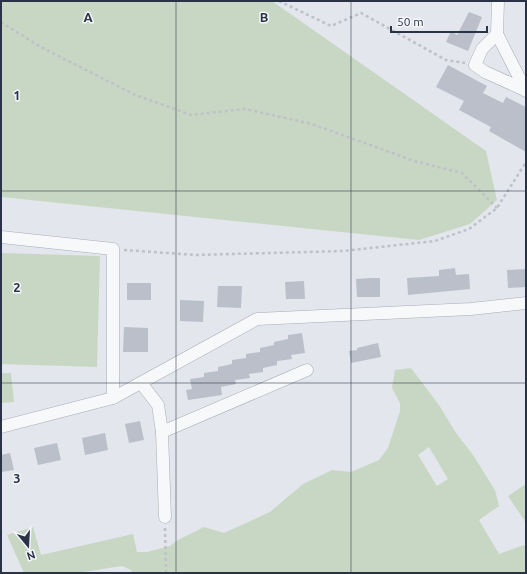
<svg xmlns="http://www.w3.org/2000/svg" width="527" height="574" font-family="Ubuntu,sans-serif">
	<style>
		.green { fill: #c8d7c4; fill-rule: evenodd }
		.building { fill: #babfca }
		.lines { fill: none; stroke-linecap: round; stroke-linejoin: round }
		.minor-casing { stroke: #a8acb7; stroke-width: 13 }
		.path { stroke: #bec1c8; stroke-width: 2.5; stroke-dasharray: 3 3; stroke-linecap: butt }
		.minor { stroke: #f7f8fa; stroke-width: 12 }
		.grid { fill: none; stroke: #2a3246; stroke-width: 1; stroke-opacity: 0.55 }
		.grid-label { font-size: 13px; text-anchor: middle; font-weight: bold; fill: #2a3246; stroke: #f3f5f9; stroke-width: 3; stroke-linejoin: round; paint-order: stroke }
	</style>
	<rect width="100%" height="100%" fill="#e3e6ec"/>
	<!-- green -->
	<g class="green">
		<polygon points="1,1 272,1 486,151 497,200 470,224 419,240 1,197"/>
		<polygon points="1,253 100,256 97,367 1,364"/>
		<path d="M411,368L439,405L456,433L473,455L495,490L499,506L479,520L499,554L524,545L526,547V573H132L131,570L122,566L77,573H24L7,535L33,527L41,555L133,534L137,552H147L170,546L178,540L204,527L224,533L270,512L303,484L332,470L351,472L379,460L388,448L400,411V403L392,388L395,370ZM429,447L448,479L437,486L418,455Z"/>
		<polygon points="1,373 11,373 14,402 1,403"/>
		<polygon points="526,484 526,523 508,496"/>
	</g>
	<!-- building -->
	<g class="building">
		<polygon points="469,12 482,17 468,51 446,42 451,31 457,35"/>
		<polygon points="448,65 487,86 483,93 503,103 506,97 526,107 526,152 489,131 491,127 459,110 464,101 436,87"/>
		<polygon points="455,268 456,275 469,274 470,289 408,295 407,278 439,276 439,270"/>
		<polygon points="526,269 526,287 508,288 507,270"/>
		<polygon points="371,278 380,278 380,297 357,297 356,279"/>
		<polygon points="304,281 305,299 286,299 285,282"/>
		<rect x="127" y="283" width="24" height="17"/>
		<polygon points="218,286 242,286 241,308 217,307"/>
		<polygon points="180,300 204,301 203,322 180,321"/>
		<polygon points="124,327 148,328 148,352 123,352"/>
		<polygon points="302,333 305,353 291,355 292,359 277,361 277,365 263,368 263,372 249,374 250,378 235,380 236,384 221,387 222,395 188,400 186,390 192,389 190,379 204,377 204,373 218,371 218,367 232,364 232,360 246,358 246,354 260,352 260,348 274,345 274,342 288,339 288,335"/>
		<polygon points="378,343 381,357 351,363 349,351 357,350 357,348"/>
		<polygon points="140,421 144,440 129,443 125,424"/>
		<polygon points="105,433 108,450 85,455 82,438"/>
		<polygon points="57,443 61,460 38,465 34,448"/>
		<polygon points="10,453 14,470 1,472 1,455"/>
	</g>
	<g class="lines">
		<!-- minor casing -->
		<g class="minor-casing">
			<g id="minor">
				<polyline points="498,1 497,34 526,91"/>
				<polyline points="497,34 482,49 475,65 485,72 525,90"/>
				<polyline points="1,237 113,249 113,398"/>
				<polyline points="141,383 158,405 162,432 165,517"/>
				<polyline points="1,427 113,398 257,319 471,309 526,303"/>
				<polyline points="162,432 307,370"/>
			</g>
		</g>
		<!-- path -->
		<g class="path">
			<polyline points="279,1 331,26 361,13 446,60 465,63"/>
			<polyline points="1,22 39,46 133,94 191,115 245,109 312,124 414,161 462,173 497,208"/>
			<polyline points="124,250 196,255 343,251 435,241 469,229 497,208 526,162"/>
			<polyline points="165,528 166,573"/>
		</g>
		<!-- minor -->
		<use href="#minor" class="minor"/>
	</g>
	<!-- grid -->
	<path class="grid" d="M176,1V573M351,1V573M1,191H526M1,383H526"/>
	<g class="grid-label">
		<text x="88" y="22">A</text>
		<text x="264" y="22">B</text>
		<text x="17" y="100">1</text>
		<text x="17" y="292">2</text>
		<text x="17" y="483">3</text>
	</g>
	<!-- border -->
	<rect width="527" height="574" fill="none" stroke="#2a3246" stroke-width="4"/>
	<!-- north arrow -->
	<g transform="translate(28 546) rotate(162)" stroke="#f3f5f9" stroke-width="3" paint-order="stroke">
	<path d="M0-3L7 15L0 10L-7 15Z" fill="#2a3246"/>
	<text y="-6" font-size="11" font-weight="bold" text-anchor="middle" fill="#2a3246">N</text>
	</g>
	<!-- scale -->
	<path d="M391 26v6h96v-6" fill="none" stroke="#2a3246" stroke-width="2"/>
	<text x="397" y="26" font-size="12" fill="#2a3246" stroke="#f3f5f9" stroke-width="3" paint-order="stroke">50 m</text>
</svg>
